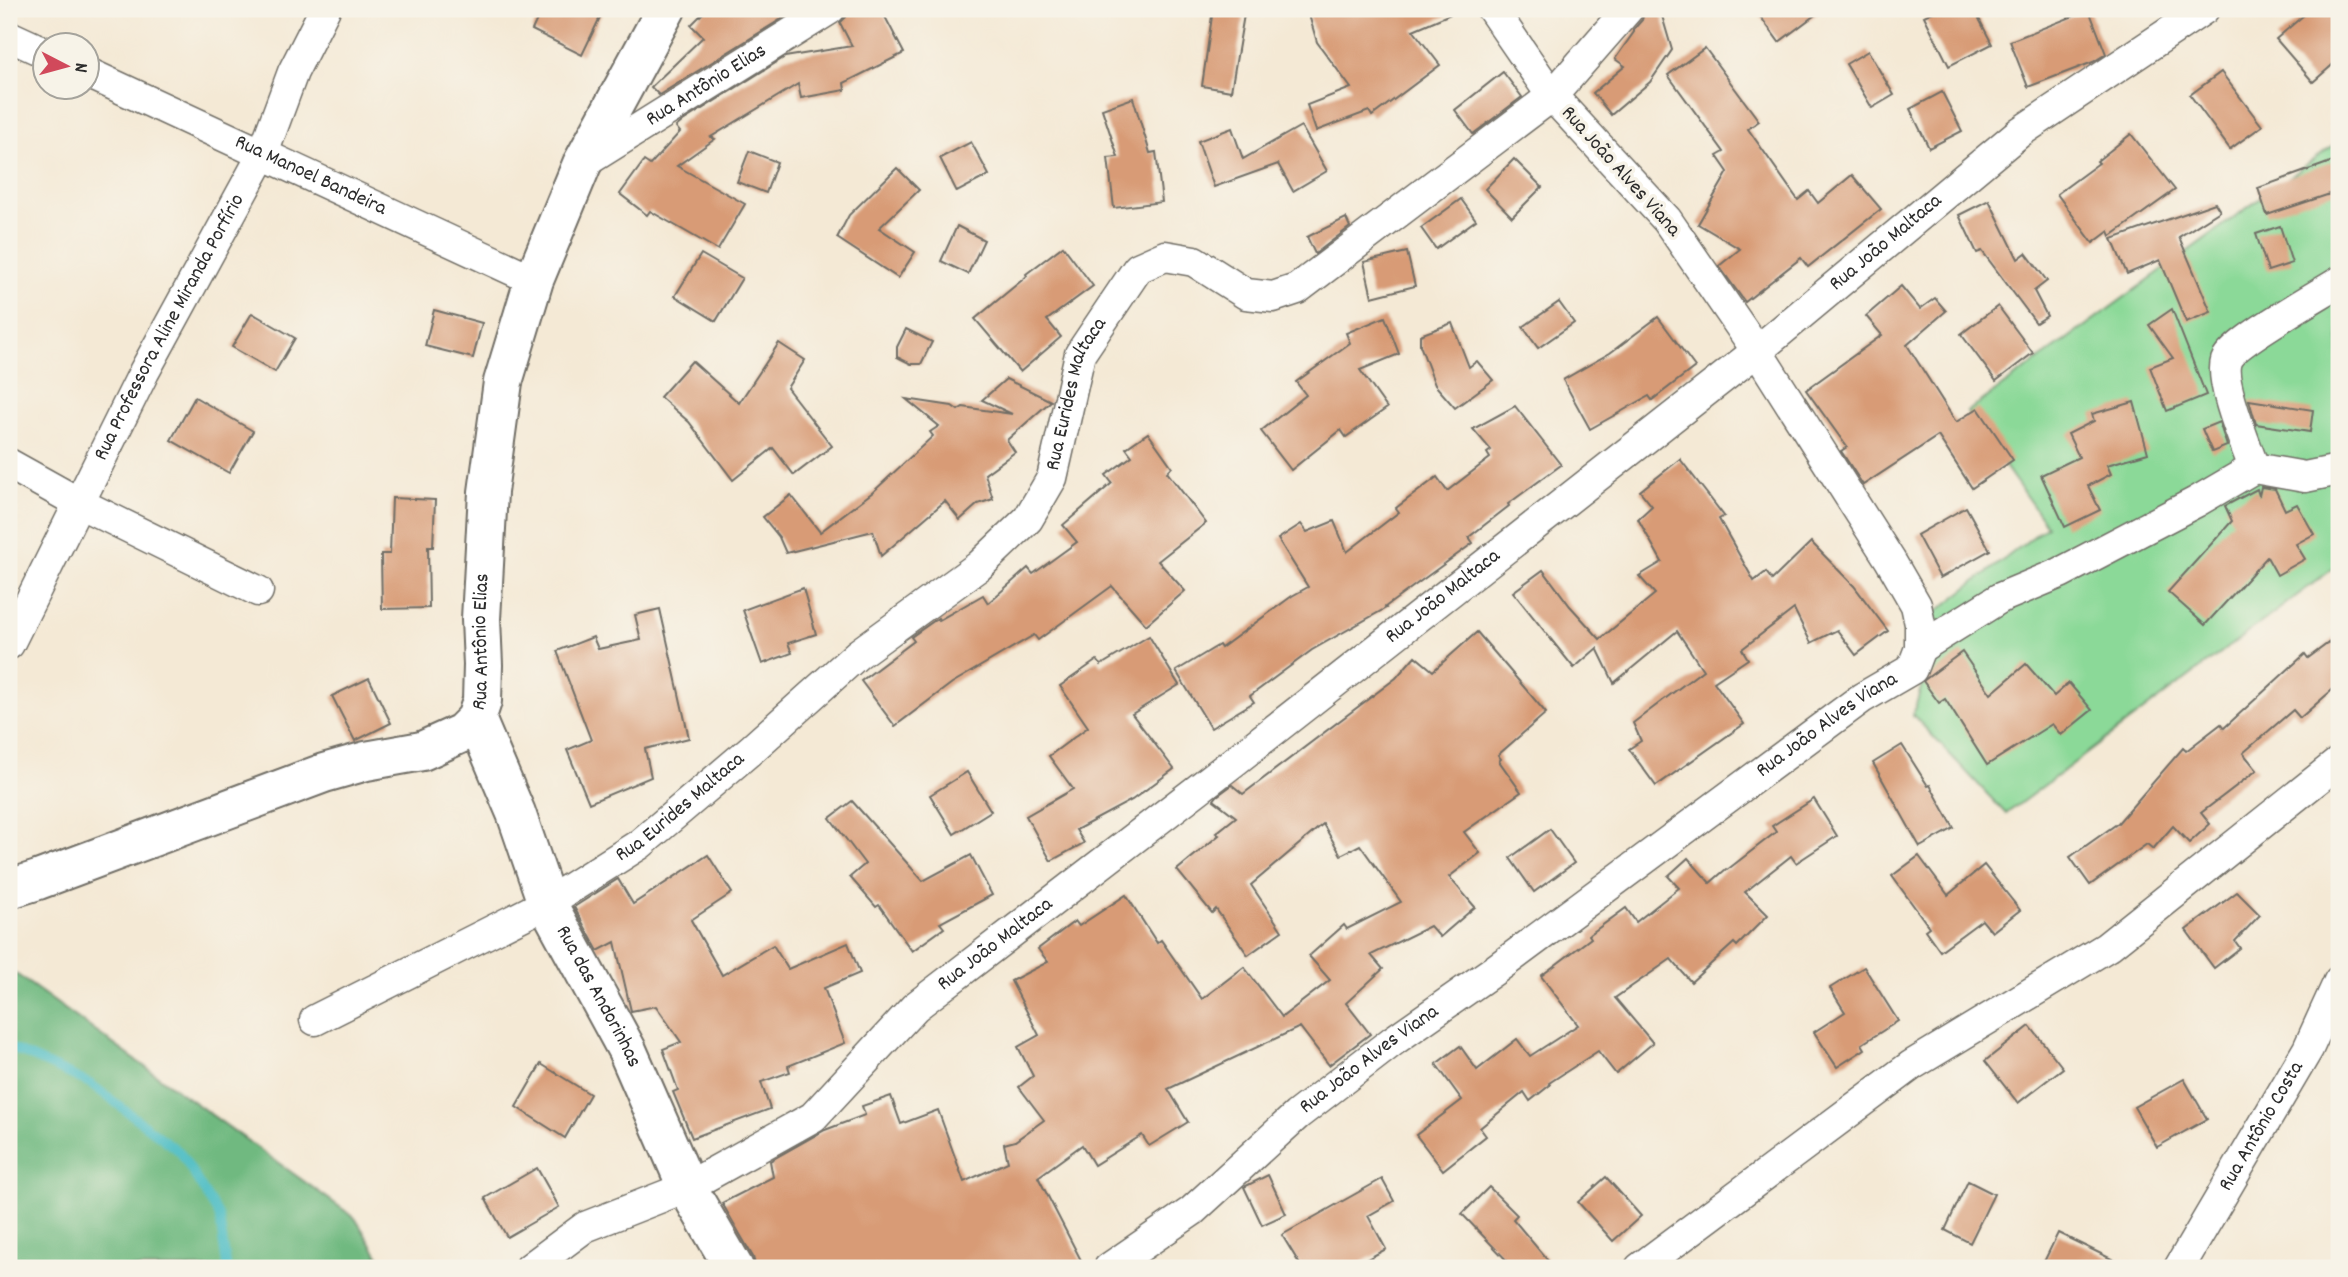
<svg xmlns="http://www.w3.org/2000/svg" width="2348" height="1277" font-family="Dekko,sans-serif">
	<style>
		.green { fill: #8bd998; stroke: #5b8262; stroke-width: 2 }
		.forest { fill: #70b980; stroke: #4e7256; stroke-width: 2 }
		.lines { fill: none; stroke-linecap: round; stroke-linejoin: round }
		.stream { stroke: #4ebdc4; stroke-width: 9 }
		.building { fill: #d89b76 }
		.minor-casing { stroke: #716e66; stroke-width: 33 }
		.tertiary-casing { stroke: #716e66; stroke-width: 42 }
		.minor { stroke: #fff; stroke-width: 30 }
		.tertiary { stroke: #fff; stroke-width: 38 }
		.labels { text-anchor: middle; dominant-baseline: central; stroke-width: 7; stroke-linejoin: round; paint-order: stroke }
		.street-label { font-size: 21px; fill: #2b2b2b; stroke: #f7f3e8 }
	</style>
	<rect width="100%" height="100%" fill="#f7f3e8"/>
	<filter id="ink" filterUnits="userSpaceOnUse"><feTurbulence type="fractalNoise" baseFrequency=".0143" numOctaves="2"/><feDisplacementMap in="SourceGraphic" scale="14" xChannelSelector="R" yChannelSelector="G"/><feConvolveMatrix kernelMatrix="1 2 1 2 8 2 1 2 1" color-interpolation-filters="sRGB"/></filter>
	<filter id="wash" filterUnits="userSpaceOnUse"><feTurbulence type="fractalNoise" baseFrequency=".00686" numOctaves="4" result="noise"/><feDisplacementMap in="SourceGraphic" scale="28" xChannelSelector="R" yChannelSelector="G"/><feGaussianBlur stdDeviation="1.57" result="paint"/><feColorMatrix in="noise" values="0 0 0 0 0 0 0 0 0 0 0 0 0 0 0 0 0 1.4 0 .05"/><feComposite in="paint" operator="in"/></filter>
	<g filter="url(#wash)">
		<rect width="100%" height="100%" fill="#f4e9d5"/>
		<!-- green -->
		<polygon class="green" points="2339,141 2339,564 2006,814 1913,715 1925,674 1923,622 2047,526 1967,412"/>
		<!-- forest -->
		<polygon class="forest" points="9,969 355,1218 386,1268 9,1268"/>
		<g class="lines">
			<!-- stream -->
			<polyline class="stream" points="9,1047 91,1084 180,1152 219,1216 227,1268"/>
		</g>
		<g id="blocks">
			<!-- building -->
			<g class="building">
				<polygon points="542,9 604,9 582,55 532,30"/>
				<polygon points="707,9 792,9 783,18 659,95 651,87 703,37 691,25"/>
				<polygon points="847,9 881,9 904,53 844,83 845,90 801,98 798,84 711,137 715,139 677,166 745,204 718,250 650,211 647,215 620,194 644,161 650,165 680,132 676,127 683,121 785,57 852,46 840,23 846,17"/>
				<polygon points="1213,9 1245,9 1231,91 1202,86"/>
				<polygon points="1327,9 1462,9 1413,30 1440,65 1372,116 1369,111 1316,131 1307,105 1351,88 1317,42 1309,15"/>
				<polygon points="1645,9 1660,9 1672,50 1650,82 1611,115 1593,93 1625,66 1615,59 1634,32 1634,29 1642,20"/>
				<polygon points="1755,9 1823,9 1779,42"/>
				<polygon points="1939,9 1974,9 1992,44 1949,66 1924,16"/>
				<polygon points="2311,9 2339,9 2339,59 2313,82 2276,39"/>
				<polygon points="2089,10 2106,54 2093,62 2028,87 2010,41"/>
				<polygon points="1705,48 1759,121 1748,129 1798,200 1809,191 1818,203 1852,175 1881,209 1808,267 1801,258 1745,302 1719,266 1740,249 1698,224 1728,172 1717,156 1724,152 1668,75"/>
				<polygon points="1868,51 1894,95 1872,108 1846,64"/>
				<polygon points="1503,72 1522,97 1473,134 1455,110"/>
				<polygon points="2221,72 2262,126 2230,149 2190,95"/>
				<polygon points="1942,92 1962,131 1929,148 1910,109"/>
				<polygon points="1133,98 1150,153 1156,152 1162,202 1114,208 1108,158 1118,157 1102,109"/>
				<polygon points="1301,126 1327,171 1293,191 1278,164 1214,187 1198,141 1232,128 1243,159"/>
				<polygon points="2131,134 2175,190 2111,236 2109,231 2093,243 2057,194 2099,163 2097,161"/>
				<polygon points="971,142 989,175 957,192 940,158"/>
				<polygon points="749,151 777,162 766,193 737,182"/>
				<polygon points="1514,159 1542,187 1512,217 1485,189"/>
				<polygon points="2339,159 2339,191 2267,215 2258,188"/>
				<polygon points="897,168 919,190 879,228 915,252 898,278 837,238 849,215"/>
				<polygon points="1461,199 1476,220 1436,249 1421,228"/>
				<polygon points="1989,200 2018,259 2026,253 2047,281 2034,291 2047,316 2036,323 1982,251 1977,253 1959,215"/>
				<polygon points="2215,203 2220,211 2179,237 2211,312 2186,322 2160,260 2127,274 2112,239"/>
				<polygon points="1346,218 1350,227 1315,254 1307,237"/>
				<polygon points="957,226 984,240 968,274 941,261"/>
				<polygon points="2280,226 2292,263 2268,271 2256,234"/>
				<polygon points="1063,246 1093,286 1047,320 1061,337 1020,372 975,319 1027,276 1026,274"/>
				<polygon points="1407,252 1415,286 1372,297 1364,262"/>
				<polygon points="701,254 742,278 716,321 675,296"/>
				<polygon points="1901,286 1920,309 1935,298 1946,311 1907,345 1956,422 1978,408 2013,460 1972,488 1938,436 1863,485 1841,451 1847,447 1806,390 1882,335 1866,316"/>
				<polygon points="1559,302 1574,323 1538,348 1523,327"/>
				<polygon points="1998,306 2033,353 1996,381 1961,334"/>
				<polygon points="2172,309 2206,395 2167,411 2150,367 2173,358 2149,325"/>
				<polygon points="434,310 482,323 473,358 425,346"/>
				<polygon points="252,313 295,338 275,372 232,347"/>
				<polygon points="1385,317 1399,354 1360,370 1387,408 1346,437 1341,430 1291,470 1261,431 1306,395 1296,382 1350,343 1346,333"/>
				<polygon points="1658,317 1695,367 1652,400 1649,396 1590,429 1563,380 1610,353"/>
				<polygon points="1452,323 1469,367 1477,361 1493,380 1455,408 1435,385 1420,345 1420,335"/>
				<polygon points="906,329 932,342 921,364 911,364 897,357 897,347"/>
				<polygon points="779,343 805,360 787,388 832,446 794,475 773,448 733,480 689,422 660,397 692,361 739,403"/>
				<polygon points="1006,379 1051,401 1007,440 1015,452 985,474 993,499 978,504 960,520 945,501 881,556 873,531 786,553 779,537 763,517 791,495 820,532 873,492 933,436 930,432 939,426 906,399 952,406 958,410 963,407 1012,414 982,400"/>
				<polygon points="195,397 253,431 229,473 171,440"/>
				<polygon points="2249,400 2313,410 2310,432 2256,424"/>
				<polygon points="2134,402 2148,453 2107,465 2111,474 2088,486 2100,510 2065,527 2041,475 2079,457 2068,434 2094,421 2092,414"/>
				<polygon points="1515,406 1561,465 1508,504 1509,506 1469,537 1473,543 1385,607 1386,608 1312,650 1250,696 1254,702 1211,728 1176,671 1219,645 1221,648 1292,596 1308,587 1278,539 1301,524 1307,532 1334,521 1347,552 1399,512 1396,508 1437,477 1447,491 1490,458 1487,453 1491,450 1473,429"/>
				<polygon points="2219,422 2227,446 2212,452 2202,429"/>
				<polygon points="1148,433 1172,467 1167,472 1206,523 1158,561 1185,591 1146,625 1112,586 1038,640 1034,635 952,683 895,726 861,681 914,641 911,637 938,618 939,620 983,595 988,603 1028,568 1033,574 1077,542 1063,525 1112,483 1106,475 1132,456 1126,448"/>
				<polygon points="1680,459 1724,516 1719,519 1754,581 1766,572 1772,580 1811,542 1854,586 1888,631 1856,655 1837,630 1811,643 1794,609 1742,649 1748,659 1714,682 1744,724 1656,786 1629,749 1641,741 1633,723 1703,670 1677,631 1614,683 1597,648 1574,668 1513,592 1543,570 1570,606 1600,639 1655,594 1639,576 1662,562 1638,519 1652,506 1640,491"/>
				<polygon points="2261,487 2275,489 2285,510 2297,504 2314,534 2296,544 2305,559 2277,575 2267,557 2205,625 2168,592 2232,521 2225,506 2257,489 2259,496"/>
				<polygon points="392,498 435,500 433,547 428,547 429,608 382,609 381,554 390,554"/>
				<polygon points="1966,507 1990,550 1940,578 1917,535"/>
				<polygon points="803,588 816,634 788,643 792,653 762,664 743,610"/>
				<polygon points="660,609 689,738 645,749 651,777 589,803 567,750 591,740 557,651 593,637 598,649 641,640 635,615"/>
				<polygon points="1477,632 1546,713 1498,755 1501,759 1499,761 1521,792 1464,832 1480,853 1449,877 1475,907 1440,937 1430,926 1371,955 1383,969 1346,1003 1370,1034 1329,1065 1300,1027 1168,1089 1188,1122 1149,1146 1142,1135 1094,1165 1082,1145 1038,1177 1085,1268 756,1268 753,1257 722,1203 773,1177 770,1161 825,1130 865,1115 862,1106 891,1096 901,1124 938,1110 964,1182 1008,1162 1004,1144 1015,1141 1044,1120 1019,1087 1033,1076 1018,1047 1039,1035 1011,981 1048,962 1038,949 1075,921 1079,926 1126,895 1157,943 1161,940 1202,999 1244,967 1282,1017 1330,980 1309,956 1344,925 1347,929 1401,902 1360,845 1341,855 1323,824 1251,885 1282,931 1248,955 1216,909 1212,913 1177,870 1219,835 1216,833 1236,817 1214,800 1217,796 1232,785 1243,794 1396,678 1415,656 1433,671"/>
				<polygon points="2339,635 2339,684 2300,718 2293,710 2243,753 2257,770 2201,813 2210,824 2189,843 2173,826 2153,849 2147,844 2090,885 2070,857 2118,823 2183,748 2186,751 2221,724 2224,728 2305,654 2308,658"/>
				<polygon points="1149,636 1179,685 1132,714 1174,769 1132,800 1076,830 1084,843 1051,861 1026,816 1073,789 1049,756 1088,727 1060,686 1097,660 1101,665"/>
				<polygon points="1962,652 1991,694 2026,664 2054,696 2069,683 2092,710 2061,735 2052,724 1987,765 1945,699 1939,703 1923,681"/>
				<polygon points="369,678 391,723 355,741 332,696"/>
				<polygon points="1902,745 1928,786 1930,785 1954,828 1920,847 1873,763"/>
				<polygon points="967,772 991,811 954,834 930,795"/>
				<polygon points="1814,799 1837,836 1796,863 1791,856 1745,892 1768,915 1737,946 1734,943 1691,982 1671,959 1615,998 1653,1043 1616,1074 1598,1051 1549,1083 1550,1085 1530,1101 1524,1092 1480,1128 1486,1136 1443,1170 1416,1135 1462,1100 1436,1064 1460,1046 1477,1070 1517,1039 1530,1056 1578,1025 1541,976 1591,938 1589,935 1626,908 1636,922 1679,888 1668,876 1688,858 1710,883 1726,869 1727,870 1776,832 1772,826"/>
				<polygon points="852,801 923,881 971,855 992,895 940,923 944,928 912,951 879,905 876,907 850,877 865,864 830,818"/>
				<polygon points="1550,829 1574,863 1534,892 1510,858"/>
				<polygon points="708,855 732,893 691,920 722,975 773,945 788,969 848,943 860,973 824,988 845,1043 788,1066 790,1072 761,1082 770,1109 692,1138 673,1092 678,1090 663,1049 681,1042 656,1006 631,1011 615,942 598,951 574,907 618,879 633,904"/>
				<polygon points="1919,856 1948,895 1984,865 2020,910 1992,932 1982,920 1940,951 1925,930 1929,927 1892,876"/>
				<polygon points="2237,892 2260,915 2235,941 2240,948 2214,968 2186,930"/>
				<polygon points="1864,967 1898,1021 1862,1044 1865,1049 1837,1067 1814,1032 1845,1012 1830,988"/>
				<polygon points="2030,1026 2063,1068 2018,1103 1985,1061"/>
				<polygon points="541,1064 590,1094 565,1138 516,1107"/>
				<polygon points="2184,1079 2207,1119 2157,1147 2134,1107"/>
				<polygon points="537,1168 559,1207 507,1237 485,1198"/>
				<polygon points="1268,1175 1286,1214 1262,1225 1244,1187"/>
				<polygon points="1606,1177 1641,1216 1613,1241 1578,1202"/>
				<polygon points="1382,1179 1394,1201 1368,1216 1386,1249 1351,1268 1302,1268 1282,1235"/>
				<polygon points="1968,1181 1994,1194 1970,1243 1945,1230"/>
				<polygon points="1489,1187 1517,1215 1513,1219 1554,1268 1514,1268 1462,1214"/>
				<polygon points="2058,1233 2130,1268 2041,1268"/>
			</g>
		</g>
	</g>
	<g filter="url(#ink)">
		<use href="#blocks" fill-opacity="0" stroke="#716e66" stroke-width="2"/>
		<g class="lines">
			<!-- minor casing -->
			<g class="minor-casing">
				<g id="minor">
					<polyline points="9,36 46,53"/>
					<path id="s1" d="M88,73L534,280"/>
					<path id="s2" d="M582,164L830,9"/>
					<polyline points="9,464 79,503 258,591"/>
					<path d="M2254,468C2246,445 2219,382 2226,361C2232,343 2319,295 2339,282"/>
					<path id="s3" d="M9,644L144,372L262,156L293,72L325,9"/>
					<polyline points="1920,648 2000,598 2060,573 2196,502 2254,468 2305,477 2339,470"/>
					<path id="s4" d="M315,1020L547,903L640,844L753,748L858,654L979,566L1028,519L1052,478L1080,354L1138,268L1165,256L1194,261L1246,294L1273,297L1297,289L1552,96L1628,9"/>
					<path id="s5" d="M530,1268L585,1227L687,1187L813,1117L915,1007L1236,760L1757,351L2020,132L2204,9"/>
					<path id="s6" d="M1109,1268L1192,1211L1297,1115L1393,1041L1496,969L1862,698L1912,669L1920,648V624L1916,605L1890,560L1757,351L1667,220L1552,96L1492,9"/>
					<polyline points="1640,1268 1912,1065 2107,947 2339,762"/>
					<path id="s7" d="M2179,1268L2308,1049L2339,981"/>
				</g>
			</g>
			<!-- tertiary casing -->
			<g class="tertiary-casing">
				<g id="tertiary">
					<path id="s8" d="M476,719L516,813L547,903L627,1050L687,1187L734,1268"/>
					<path id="s9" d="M9,889L38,880L324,773L366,761L422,751L462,733L476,719L482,701L483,665L481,619L488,492L503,382L534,280L582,164L666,9"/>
				</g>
			</g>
			<!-- minor -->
			<use href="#minor" class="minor"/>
			<!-- tertiary -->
			<use href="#tertiary" class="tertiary"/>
		</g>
	</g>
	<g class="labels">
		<!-- street labels -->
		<g class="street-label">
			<text stroke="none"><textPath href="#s2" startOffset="147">Rua Antônio Elias</textPath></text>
			<text transform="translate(1620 172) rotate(48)">Rua João Alves Viana</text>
			<text stroke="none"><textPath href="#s1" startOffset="245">Rua Manoel Bandeira</textPath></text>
			<text stroke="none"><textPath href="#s5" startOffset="1708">Rua João Maltaca</textPath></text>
			<text stroke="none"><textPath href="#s3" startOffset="355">Rua Professora Aline Miranda Porfírio</textPath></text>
			<text stroke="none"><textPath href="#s4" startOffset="1012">Rua Eurides Maltaca</textPath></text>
			<text stroke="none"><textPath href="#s5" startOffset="1141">Rua João Maltaca</textPath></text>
			<text stroke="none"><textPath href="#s9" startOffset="578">Rua Antônio Elias</textPath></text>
			<text stroke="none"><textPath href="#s6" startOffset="901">Rua João Alves Viana</textPath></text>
			<text stroke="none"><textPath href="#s4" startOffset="424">Rua Eurides Maltaca</textPath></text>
			<text stroke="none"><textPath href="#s5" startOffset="574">Rua João Maltaca</textPath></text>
			<text stroke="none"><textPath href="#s8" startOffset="304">Rua das Andorinhas</textPath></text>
			<text stroke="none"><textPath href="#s6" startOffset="334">Rua João Alves Viana</textPath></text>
			<text stroke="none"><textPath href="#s7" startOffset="164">Rua Antônio Costa</textPath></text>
		</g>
	</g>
	<!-- margin -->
	<rect width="2348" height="1277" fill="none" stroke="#f7f3e8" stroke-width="35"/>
	<!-- north arrow -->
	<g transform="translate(66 66) rotate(96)"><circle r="33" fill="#f7f3e8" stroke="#a5a39c" stroke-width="2"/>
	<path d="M0-5L12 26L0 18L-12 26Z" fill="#d1495b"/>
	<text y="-10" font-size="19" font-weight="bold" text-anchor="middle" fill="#2b2b2b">N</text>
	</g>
</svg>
